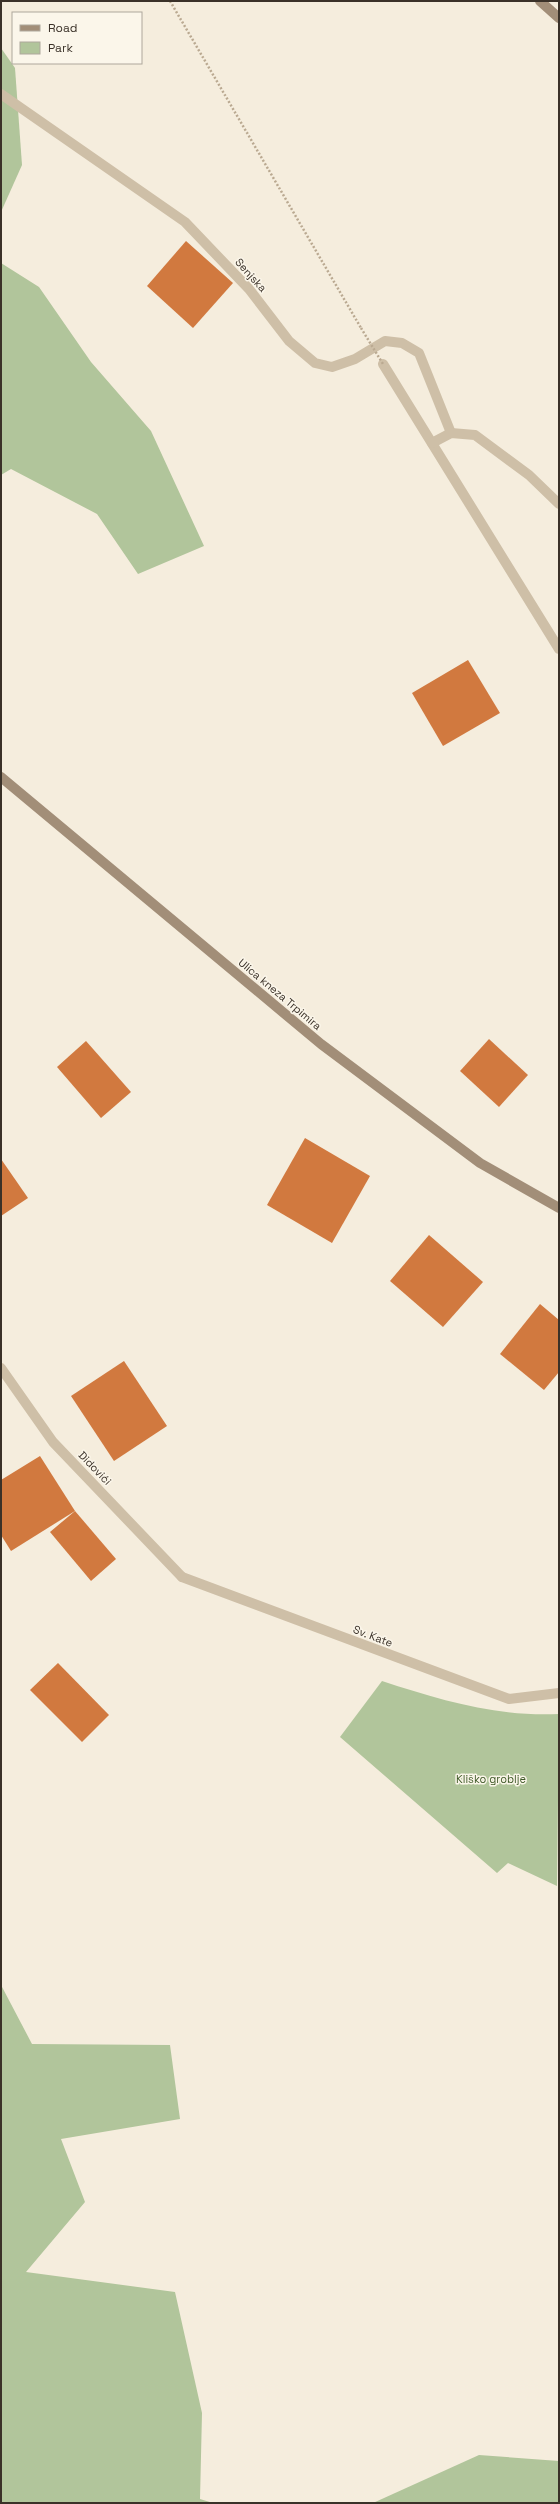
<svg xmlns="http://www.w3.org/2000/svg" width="560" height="2504" font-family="'Space Grotesk',sans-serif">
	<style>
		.green { fill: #b1c59b }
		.building { fill: #d1793f }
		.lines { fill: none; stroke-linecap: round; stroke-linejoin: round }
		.path { stroke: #baa991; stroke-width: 2.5; stroke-dasharray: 2 2; stroke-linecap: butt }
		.lane { stroke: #cebfa7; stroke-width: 10 }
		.street { stroke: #cebfa7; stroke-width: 10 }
		.secondary { stroke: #a28e78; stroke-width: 10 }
		.path-bridge { stroke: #baa991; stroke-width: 2.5; stroke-dasharray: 2 2; stroke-linecap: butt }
		.labels { text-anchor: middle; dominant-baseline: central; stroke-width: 3; stroke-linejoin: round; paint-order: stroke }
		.street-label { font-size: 11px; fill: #3a3128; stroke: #fbf6ea }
		.park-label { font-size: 11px; fill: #415b2a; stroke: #fbf6ea }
	</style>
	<rect width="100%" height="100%" fill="#f5eddd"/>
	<!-- green -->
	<g class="green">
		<polygon points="1,48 15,68 22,165 1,212"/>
		<polygon points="1,263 39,287 91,362 151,431 204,546 138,574 97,514 11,469 1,475"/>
		<path d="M382,1681C440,1700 497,1717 559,1714L557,1886L508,1863L497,1873L340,1737Z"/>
		<polygon points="1,1985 32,2044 170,2045 180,2119 61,2139 85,2202 26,2272 175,2292 202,2413 200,2499 213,2503 1,2503"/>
		<polygon points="479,2455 559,2461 559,2503 373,2503"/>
	</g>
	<!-- building -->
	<g class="building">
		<polygon points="186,241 233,283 193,328 147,286"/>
		<polygon points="468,660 500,713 443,746 412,693"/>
		<polygon points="489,1039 528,1075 499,1107 460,1071"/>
		<polygon points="86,1041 131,1092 101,1118 57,1067"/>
		<polygon points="305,1138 370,1176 332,1243 267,1205"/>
		<polygon points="1,1159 28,1198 1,1216"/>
		<polygon points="429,1235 483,1282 443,1327 390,1281"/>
		<polygon points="540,1304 559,1320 559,1372 544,1390 500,1354"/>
		<polygon points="124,1361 167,1426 114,1461 71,1396"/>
		<polygon points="40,1456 75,1511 11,1551 1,1535 1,1480"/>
		<polygon points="75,1511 116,1559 91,1581 50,1532"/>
		<polygon points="58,1663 109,1715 82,1742 30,1690"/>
	</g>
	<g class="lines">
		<!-- path -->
		<polyline class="path" points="170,1 361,328"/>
		<!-- lane -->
		<polyline class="lane" points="182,1577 509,1699 559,1693"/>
		<!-- street -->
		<g class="street">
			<polyline points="1,94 185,222 249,289 289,341 315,363 332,367 355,359 385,341 402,343 419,353 451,433"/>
			<polyline points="383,364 559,649"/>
			<polyline points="432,443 451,433 475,435 529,475 559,504"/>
			<polyline points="1,1368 53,1442 182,1577"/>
		</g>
		<!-- secondary -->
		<g class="secondary">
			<polyline points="540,1 559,18"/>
			<polyline points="1,777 321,1044 480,1163 559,1208"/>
		</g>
		<!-- path-bridge -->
		<polyline class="path-bridge" points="361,328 383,364"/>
	</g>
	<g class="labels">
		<!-- street labels -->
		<g class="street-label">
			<text transform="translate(251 275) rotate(48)">Senjska</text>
			<text transform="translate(280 994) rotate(40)">Ulica kneza Trpimira</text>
			<text transform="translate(95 1468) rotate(46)">Didovići</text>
			<text transform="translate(373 1636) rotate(21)">Sv. Kate</text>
		</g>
		<!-- park labels -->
		<g class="park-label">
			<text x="491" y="1779">Kliško groblje</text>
		</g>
	</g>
	<!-- border -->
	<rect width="560" height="2504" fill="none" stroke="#3a3128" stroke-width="4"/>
	<!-- legend -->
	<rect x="12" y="12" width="130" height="52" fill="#fbf6ea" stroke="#aea79c"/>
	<rect x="20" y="25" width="20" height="6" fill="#a28e78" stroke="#aea79c"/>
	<text x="48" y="32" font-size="12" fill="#3a3128">Road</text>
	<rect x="20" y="42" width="20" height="12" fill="#b1c59b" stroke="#aea79c"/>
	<text x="48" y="52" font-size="12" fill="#3a3128">Park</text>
</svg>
